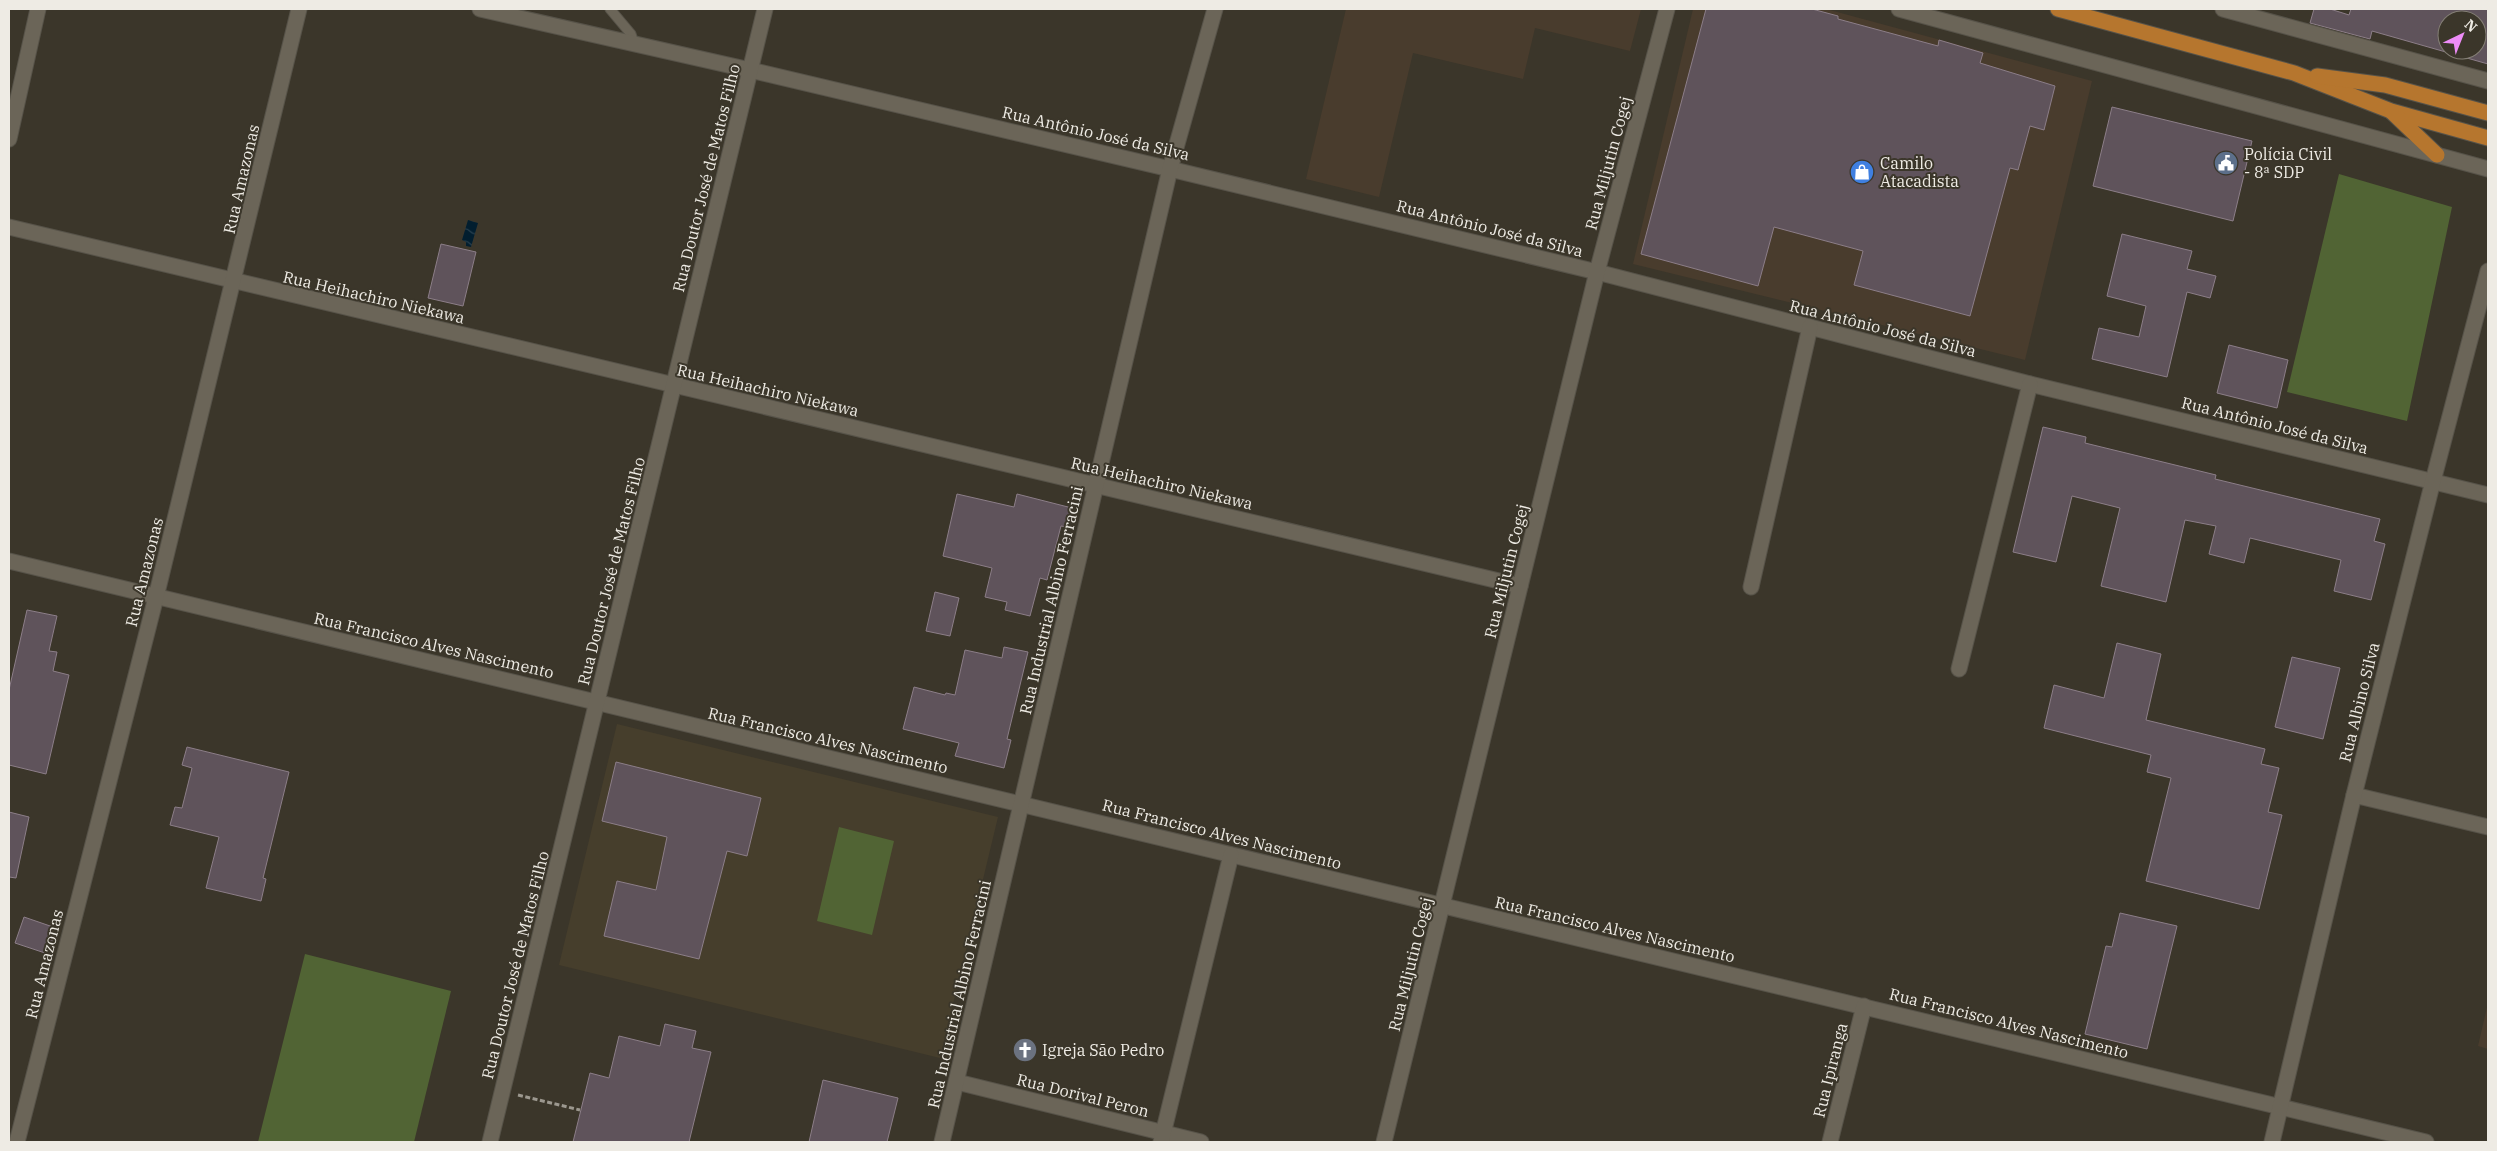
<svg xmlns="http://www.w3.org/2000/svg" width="2497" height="1151" font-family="'IBM Plex Serif',serif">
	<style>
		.commercial { fill: #493c2d }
		.built { fill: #463e2c }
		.pitch { fill: #516434 }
		.water { fill: url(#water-waves) }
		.building { fill: #5f535b; stroke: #8c7e88; fill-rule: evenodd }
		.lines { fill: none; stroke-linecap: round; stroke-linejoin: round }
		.service-casing { stroke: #575349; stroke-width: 11 }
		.minor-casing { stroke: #575349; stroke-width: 17 }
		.tertiary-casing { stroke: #575349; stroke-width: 17 }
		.primary-casing { stroke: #575349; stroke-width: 17 }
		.path { stroke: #9c988f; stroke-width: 3; stroke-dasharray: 5 2.5; stroke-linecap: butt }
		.service { stroke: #6b6558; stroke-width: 9 }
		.minor { stroke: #6b6558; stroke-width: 15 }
		.tertiary { stroke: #6b6558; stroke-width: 15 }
		.primary { stroke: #b6762e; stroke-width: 15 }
		.labels { text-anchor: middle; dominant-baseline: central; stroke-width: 4; stroke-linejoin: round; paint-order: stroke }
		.street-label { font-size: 16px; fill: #eeebe4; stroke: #3b362a }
		.poi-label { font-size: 16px; fill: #eeebe4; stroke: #3b362a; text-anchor: start }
	</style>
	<defs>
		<pattern id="water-waves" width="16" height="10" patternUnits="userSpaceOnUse" patternTransform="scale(1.25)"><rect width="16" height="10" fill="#021e2f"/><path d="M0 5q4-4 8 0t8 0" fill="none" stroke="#273f4d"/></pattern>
	</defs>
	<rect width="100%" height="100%" fill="#3b362a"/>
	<!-- commercial -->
	<g class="commercial">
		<polygon points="1346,9 1641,9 1630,51 1535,28 1523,79 1413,53 1379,197 1306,179"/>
		<polygon points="1693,9 1826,9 2092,81 2025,360 1633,264"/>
		<polygon points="2488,1003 2488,1049 2478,1046"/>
	</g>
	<!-- built -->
	<polygon class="built" points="617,724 998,817 940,1058 559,965"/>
	<!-- pitch -->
	<g class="pitch">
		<polygon points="2339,174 2452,207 2407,421 2287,392"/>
		<polygon points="839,827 894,841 872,935 817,921"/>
		<polygon points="305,954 451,991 414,1142 258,1142"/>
	</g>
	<!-- water -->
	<polygon class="water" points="468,220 478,223 471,247 466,246 466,242 462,240"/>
	<!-- building -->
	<g class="building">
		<polygon points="1706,9 1812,9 1838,16 1838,19 1938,46 1939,40 1983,53 1980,63 2055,86 2044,130 2030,126 2018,170 2010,168 1970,316 1854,285 1863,251 1774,227 1758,286 1641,254"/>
		<path d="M2314,9H2330L2349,15L2351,9H2488V64L2372,31L2370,39L2310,23ZM2447,20H2477V50H2447Z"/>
		<polygon points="2112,107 2252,141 2233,221 2093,186"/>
		<polygon points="2122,234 2192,251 2187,269 2216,276 2210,298 2187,292 2167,377 2092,359 2099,328 2139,337 2146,306 2107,296"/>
		<polygon points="441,244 476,252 463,306 428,298"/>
		<polygon points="2229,345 2288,360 2277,408 2217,393"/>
		<polygon points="2043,427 2086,437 2085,443 2216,475 2215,479 2380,519 2374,541 2385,544 2371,600 2334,591 2341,560 2250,538 2244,563 2209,554 2216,526 2185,520 2166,602 2101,586 2120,508 2072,496 2056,562 2013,552"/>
		<polygon points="957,494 1014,507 1017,494 1072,508 1067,527 1061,526 1047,580 1040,578 1030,616 1005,610 1007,602 985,597 992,568 943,556"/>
		<polygon points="935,592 959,598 950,636 926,631"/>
		<polygon points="27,610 57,616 49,651 57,652 53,671 69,675 46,774 9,765 9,690"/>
		<polygon points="2117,643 2161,654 2146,720 2265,749 2261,764 2279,768 2268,812 2282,815 2259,909 2146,881 2171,778 2147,772 2151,755 2044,728 2054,685 2104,698"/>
		<polygon points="1004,647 1028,652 1007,739 1011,740 1004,768 955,756 959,743 903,729 914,687 945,695 946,693 955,695 965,650 1002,658"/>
		<polygon points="2292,657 2340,668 2323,739 2275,727"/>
		<polygon points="187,747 289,772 263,878 266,879 261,901 206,888 219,837 170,825 175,807 182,808 192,768 182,765"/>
		<polygon points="616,762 761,798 747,856 727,851 699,959 604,936 617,881 656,890 667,837 602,821"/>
		<polygon points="9,812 29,817 16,878 9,877"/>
		<polygon points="2120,913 2177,926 2147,1049 2085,1034 2106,946 2112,947"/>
		<polygon points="24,917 56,928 48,954 15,943"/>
		<polygon points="665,1024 696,1031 692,1048 711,1052 689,1142 573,1142 590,1073 609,1078 619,1036 660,1046"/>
		<polygon points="823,1080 898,1098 887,1142 809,1142"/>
	</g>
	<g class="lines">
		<!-- service casing -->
		<g class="service-casing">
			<polyline id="service" points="610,9 631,34 634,43"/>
		</g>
		<!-- minor casing -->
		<g class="minor-casing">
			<g id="minor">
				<polyline points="480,9 750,70 1170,169 1597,272 2030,384 2488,495"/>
				<polyline points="9,139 38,9"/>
				<polyline points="9,227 1520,586"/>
				<polyline points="9,561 2426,1142"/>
				<polyline points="1751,587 1810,327"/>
				<polyline points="1959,669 2030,384"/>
				<polyline points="2354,795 2488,827"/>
				<polyline points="957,1082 1201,1142"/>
				<polyline points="490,1142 765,9"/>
				<polyline points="942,1142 1170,169 1215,9"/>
				<polyline points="1161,1142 1231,855"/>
				<polyline points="1384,1142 1597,272 1667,9"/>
				<polyline points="1830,1142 1864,1006"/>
				<polyline points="2272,1142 2354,795 2433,481 2488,271"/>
			</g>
		</g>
		<!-- tertiary casing -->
		<g class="tertiary-casing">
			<g id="tertiary">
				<polyline points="1899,9 2488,169"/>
				<polyline points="2223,9 2488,81"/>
				<polyline points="17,1142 156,597 299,9"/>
			</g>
		</g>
		<!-- primary casing -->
		<g class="primary-casing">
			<g id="primary">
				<polyline points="2058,9 2294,73 2391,111 2488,138"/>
				<polyline points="2317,76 2385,85 2488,113"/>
				<polyline points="2392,112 2437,155"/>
			</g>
		</g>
		<!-- path -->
		<polyline class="path" points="518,1095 580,1110"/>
		<!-- service -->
		<use href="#service" class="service"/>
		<!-- minor -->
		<use href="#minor" class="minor"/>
		<!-- tertiary -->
		<use href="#tertiary" class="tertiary"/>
		<!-- primary -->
		<use href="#primary" class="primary"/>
	</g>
	<!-- icons -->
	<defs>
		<g id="civic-disc" transform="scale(1.25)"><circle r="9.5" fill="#5c6f8a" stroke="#3b362a"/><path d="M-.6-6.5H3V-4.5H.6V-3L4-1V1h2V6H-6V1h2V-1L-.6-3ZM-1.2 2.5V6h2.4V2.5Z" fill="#fff"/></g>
		<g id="shop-disc" transform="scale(1.25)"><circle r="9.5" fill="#3f7fe0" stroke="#3b362a"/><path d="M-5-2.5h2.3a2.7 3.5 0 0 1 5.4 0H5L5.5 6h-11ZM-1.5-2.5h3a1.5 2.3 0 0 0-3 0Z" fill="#fff"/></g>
		<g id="church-disc" transform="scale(1.25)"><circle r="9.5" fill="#6b7280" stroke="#3b362a"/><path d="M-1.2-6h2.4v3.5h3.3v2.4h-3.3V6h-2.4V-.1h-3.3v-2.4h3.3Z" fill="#fff"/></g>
	</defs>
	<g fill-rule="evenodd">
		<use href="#civic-disc" x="2226" y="163"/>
		<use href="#shop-disc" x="1862" y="172"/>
		<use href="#church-disc" x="1025" y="1050"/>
	</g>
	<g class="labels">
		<!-- street labels -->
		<g class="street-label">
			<text transform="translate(1096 133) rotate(13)">Rua Antônio José da Silva</text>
			<text transform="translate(1608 163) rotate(-75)">Rua Miljutin Cogej</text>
			<text transform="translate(706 178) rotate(-76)">Rua Doutor José de Matos Filho</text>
			<text transform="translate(241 179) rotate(-77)">Rua Amazonas</text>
			<text transform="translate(1490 228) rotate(14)">Rua Antônio José da Silva</text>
			<text transform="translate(374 297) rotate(13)">Rua Heihachiro Niekawa</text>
			<text transform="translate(1883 328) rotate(14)">Rua Antônio José da Silva</text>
			<text transform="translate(768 390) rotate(13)">Rua Heihachiro Niekawa</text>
			<text transform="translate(2275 425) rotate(14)">Rua Antônio José da Silva</text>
			<text transform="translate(1162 483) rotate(13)">Rua Heihachiro Niekawa</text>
			<text transform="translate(611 571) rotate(-76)">Rua Doutor José de Matos Filho</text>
			<text transform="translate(1506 571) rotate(-76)">Rua Miljutin Cogej</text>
			<text transform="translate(144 572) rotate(-76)">Rua Amazonas</text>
			<text transform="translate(1051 600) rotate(-77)">Rua Industrial Albino Ferracini</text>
			<text transform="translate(434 645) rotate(13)">Rua Francisco Alves Nascimento</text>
			<text transform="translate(2359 702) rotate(-76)">Rua Albino Silva</text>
			<text transform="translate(828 740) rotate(13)">Rua Francisco Alves Nascimento</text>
			<text transform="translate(1222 834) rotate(14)">Rua Francisco Alves Nascimento</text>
			<text transform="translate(1615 929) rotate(13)">Rua Francisco Alves Nascimento</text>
			<text transform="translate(44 964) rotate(-76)">Rua Amazonas</text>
			<text transform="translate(1410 964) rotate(-76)">Rua Miljutin Cogej</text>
			<text transform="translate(515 965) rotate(-76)">Rua Doutor José de Matos Filho</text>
			<text transform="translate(959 994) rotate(-77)">Rua Industrial Albino Ferracini</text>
			<text transform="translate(2009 1023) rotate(14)">Rua Francisco Alves Nascimento</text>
			<text transform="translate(1830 1070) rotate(-76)">Rua Ipiranga</text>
			<text transform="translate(1083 1095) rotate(14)">Rua Dorival Peron</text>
		</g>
		<!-- poi labels -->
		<g class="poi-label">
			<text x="2244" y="154">Polícia Civil<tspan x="2244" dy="18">- 8ª SDP</tspan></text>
			<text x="1880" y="163">Camilo<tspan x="1880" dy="18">Atacadista</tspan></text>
			<text x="1042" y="1050">Igreja São Pedro</text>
		</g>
	</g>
	<!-- border -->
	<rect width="2497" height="1151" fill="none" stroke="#eeebe4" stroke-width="20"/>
	<!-- north arrow -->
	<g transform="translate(2462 35) rotate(43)"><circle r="24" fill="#3b362a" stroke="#837e74"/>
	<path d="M0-4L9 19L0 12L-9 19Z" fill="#ee8cf8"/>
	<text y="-8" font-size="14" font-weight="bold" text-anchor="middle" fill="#eeebe4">N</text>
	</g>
</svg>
